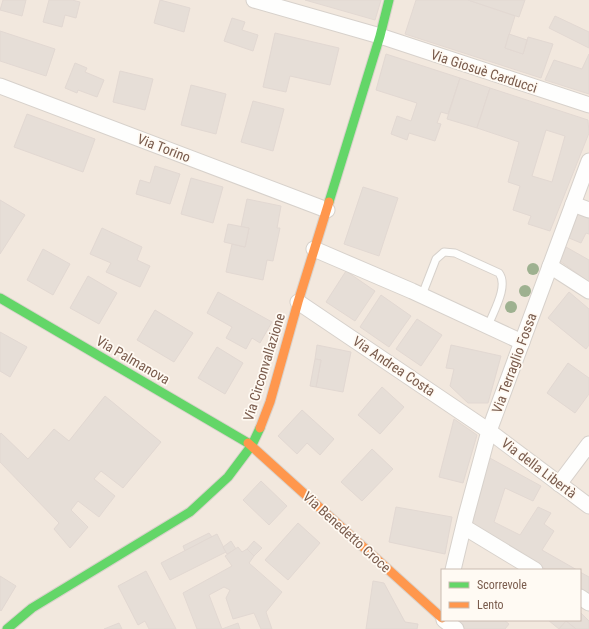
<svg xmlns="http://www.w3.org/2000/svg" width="589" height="629" font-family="'Roboto Condensed',sans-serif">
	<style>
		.residential { fill: #f2e8de; fill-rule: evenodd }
		.building { fill: #e6ded7; stroke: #e2d8d2; fill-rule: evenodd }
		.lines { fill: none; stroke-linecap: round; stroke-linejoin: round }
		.lane-casing { stroke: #d7d1cb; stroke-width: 9 }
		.street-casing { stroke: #d7d1cb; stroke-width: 17 }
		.fast-casing { stroke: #d9d2cb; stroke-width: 11 }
		.slow-casing { stroke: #d9d2cb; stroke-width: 11 }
		.lane { stroke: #fefefd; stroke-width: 7 }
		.street { stroke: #fefefd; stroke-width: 15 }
		.fast { stroke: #63d668; stroke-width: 9 }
		.slow { stroke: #ff974d; stroke-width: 9 }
		.tree { fill: #9eb190 }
		.labels { text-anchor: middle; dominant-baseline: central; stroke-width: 3.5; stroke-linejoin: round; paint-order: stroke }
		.street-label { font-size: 14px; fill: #7a5c4d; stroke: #fffaf3 }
	</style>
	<rect width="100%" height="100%" fill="#f9f5f0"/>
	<!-- residential -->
	<path class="residential" d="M0,0H589V629H0ZM442,570H580V620H442Z"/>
	<!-- building -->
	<g class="building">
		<polygon points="3,0 26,0 22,16 0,10"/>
		<polygon points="49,0 72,0 80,2 76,18 65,15 62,27 43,22"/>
		<polygon points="160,0 190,8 184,32 154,23"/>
		<polygon points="305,0 381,0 375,20"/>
		<polygon points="416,0 468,0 515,16 505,48 523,54 528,37 553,44 541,78 405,34"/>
		<polygon points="468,0 525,0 519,17"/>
		<polygon points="555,16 589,32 589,48 549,28"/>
		<polygon points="232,18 245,22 242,30 258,35 253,51 224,41"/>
		<polygon points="0,31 55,49 46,76 0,61"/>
		<polygon points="275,33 339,48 330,85 290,76 286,92 263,87"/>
		<polygon points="509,34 527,40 523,54 505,48"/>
		<polygon points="386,54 460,78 448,114 441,112 437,123 441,124 435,141 409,133 407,140 391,134 397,116 411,121 417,103 376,90"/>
		<polygon points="589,54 589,94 545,80 554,60 582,69"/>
		<polygon points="75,63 87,68 85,72 104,80 97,97 78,90 77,93 65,88"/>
		<polygon points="120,71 153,79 145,110 113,102"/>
		<polygon points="460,78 490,88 477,128 447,119"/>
		<polygon points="191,85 226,94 216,134 181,125"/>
		<path d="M490,88L588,120L589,133L550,231L528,224L531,216L513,210L520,186L508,182L519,142L477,128ZM546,130L565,136L552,182L532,176Z"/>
		<polygon points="253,101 284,109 273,151 241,142"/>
		<polygon points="27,114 95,139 83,172 14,147"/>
		<polygon points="155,166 180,174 170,204 136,194 140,180 150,183"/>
		<polygon points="191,178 223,187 213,223 181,214"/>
		<polygon points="363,187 398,198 379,256 344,244"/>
		<polygon points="247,199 281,206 277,228 280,228 273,261 267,260 263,280 226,272 232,244 245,247 249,228 241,227"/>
		<polygon points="0,200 25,215 0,254"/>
		<polygon points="578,212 589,217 589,234 586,233 581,243 569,238"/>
		<polygon points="228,224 249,228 245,247 224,242"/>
		<polygon points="102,228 142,247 137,260 150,266 140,287 106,272 111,263 90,254"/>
		<polygon points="566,247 589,260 589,282 560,261"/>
		<polygon points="43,249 70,264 53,295 27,280"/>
		<polygon points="346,271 375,291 355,321 326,302"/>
		<polygon points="88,276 117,293 99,324 70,308"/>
		<polygon points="218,292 272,322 260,343 252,338 246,349 226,338 232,327 207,313"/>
		<polygon points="569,292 589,309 589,345 586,349 548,318"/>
		<polygon points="381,295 411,316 389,347 360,327"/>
		<polygon points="155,310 193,333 174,362 137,340"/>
		<polygon points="417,319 442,335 421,366 396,349"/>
		<polygon points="0,332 27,347 10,377 0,371"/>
		<polygon points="317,345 351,352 343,392 316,387 321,360 315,359"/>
		<polygon points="451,345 501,356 488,403 468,403 450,386 454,369 446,368"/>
		<polygon points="217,347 243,363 225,394 198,378"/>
		<polygon points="315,359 321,360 316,387 310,386"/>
		<polygon points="568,363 589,378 589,394 575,413 547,393"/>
		<polygon points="382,387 404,407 380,434 358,415"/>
		<polygon points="105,396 161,442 123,488 101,471 94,479 115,496 99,517 78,501 71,510 88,527 70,548 54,529 59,523 0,462 0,434 1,433 28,459 54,429 69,441"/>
		<polygon points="302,410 334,439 320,455 307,443 297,454 278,436"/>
		<polygon points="454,419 477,435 463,483 439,477"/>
		<polygon points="372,449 393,469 362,501 341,482"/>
		<polygon points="488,457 541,486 533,501 505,488 494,522 520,535 538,507 551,513 544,524 554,531 542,550 577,570 547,570 469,524"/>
		<polygon points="261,481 287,506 269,525 243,500"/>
		<polygon points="396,507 452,517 445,554 389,542"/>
		<polygon points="298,523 320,543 288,580 265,560"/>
		<polygon points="209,533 212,537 185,551 183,546"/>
		<polygon points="217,534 226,552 170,580 161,563"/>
		<polygon points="231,541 236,549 227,554 223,547"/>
		<polygon points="254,541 262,548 254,556 247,549"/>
		<polygon points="238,547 242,552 247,549 254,556 249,563 282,592 266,612 272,629 261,629 254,613 233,619 226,598 230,590 224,587 209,595 222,629 197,629 183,593 232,566 225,556"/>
		<polygon points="146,571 176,629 149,629 145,621 138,625 118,586"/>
		<polygon points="580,572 589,577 589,595 580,589"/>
		<polygon points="0,576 16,586 1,611 0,610"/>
		<polygon points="373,581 384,583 405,622 418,624 417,629 366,629"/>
		<polygon points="580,612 589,621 589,629 576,629 566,621 559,629 548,620 580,620"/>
		<polygon points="451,620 504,620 509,624 505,629 464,629"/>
		<polygon points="566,621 576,629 559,629"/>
		<polygon points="119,623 122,629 104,629"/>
		<polygon points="238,623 240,629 222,629"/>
	</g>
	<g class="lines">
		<!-- lane casing -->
		<g class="lane-casing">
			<path id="lane" d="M422,295L436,259L444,252L455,253L499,273C509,286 493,312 488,326"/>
		</g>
		<!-- street casing -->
		<g class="street-casing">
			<g id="street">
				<polyline points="254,0 380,36 589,105"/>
				<polyline points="0,86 327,210"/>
				<polyline points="573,204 589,210"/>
				<polyline points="314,249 412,291 522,342"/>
				<polyline points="550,266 589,291"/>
				<polyline points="298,302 489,431 589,506"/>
				<polyline points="559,484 589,444"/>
				<polyline points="464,527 535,570"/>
				<polyline points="453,570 466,516 489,431 589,161"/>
				<polyline points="580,597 589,603"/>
				<polyline points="444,620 456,629"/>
			</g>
		</g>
		<!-- fast casing -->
		<g class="fast-casing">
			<g id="fast">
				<polyline points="329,202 380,36 389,0"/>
				<polyline points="0,298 248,443"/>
				<polyline points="7,629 32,608 190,512 228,477 252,445 260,428"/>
			</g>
		</g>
		<!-- slow casing -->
		<g class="slow-casing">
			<g id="slow">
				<polyline points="260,428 270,402 298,302 329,202"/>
				<polyline points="248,443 442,618"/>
			</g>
		</g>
		<!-- lane -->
		<use href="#lane" class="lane"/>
		<!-- street -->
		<use href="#street" class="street"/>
		<!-- fast -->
		<use href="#fast" class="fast"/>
		<!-- slow -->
		<use href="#slow" class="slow"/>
	</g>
	<!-- trees -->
	<g class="tree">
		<circle cx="533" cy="269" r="6"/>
		<circle cx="525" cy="291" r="6"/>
		<circle cx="511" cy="307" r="6"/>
	</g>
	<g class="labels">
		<!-- street labels -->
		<g class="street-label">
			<text transform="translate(484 71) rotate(18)">Via Giosuè Carducci</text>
			<text transform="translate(164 148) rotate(21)">Via Torino</text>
			<text transform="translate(133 360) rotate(30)">Via Palmanova</text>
			<text transform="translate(514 363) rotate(-70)">Via Terraglio Fossa</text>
			<text transform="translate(394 366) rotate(34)">Via Andrea Costa</text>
			<text transform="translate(264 367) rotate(-73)">Via Circonvallazione</text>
			<text transform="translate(539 468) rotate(37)">Via della Libertà</text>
			<text transform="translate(347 532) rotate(42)">Via Benedetto Croce</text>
		</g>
	</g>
	<!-- legend -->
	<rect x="441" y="569" width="140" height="52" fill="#fffaf3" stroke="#cabbb1"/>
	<rect x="449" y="582" width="20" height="6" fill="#63d668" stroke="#cabbb1"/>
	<text x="477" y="589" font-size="12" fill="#7a5c4d">Scorrevole</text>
	<rect x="449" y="602" width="20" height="6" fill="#ff974d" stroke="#cabbb1"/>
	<text x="477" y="609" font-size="12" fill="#7a5c4d">Lento</text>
</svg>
